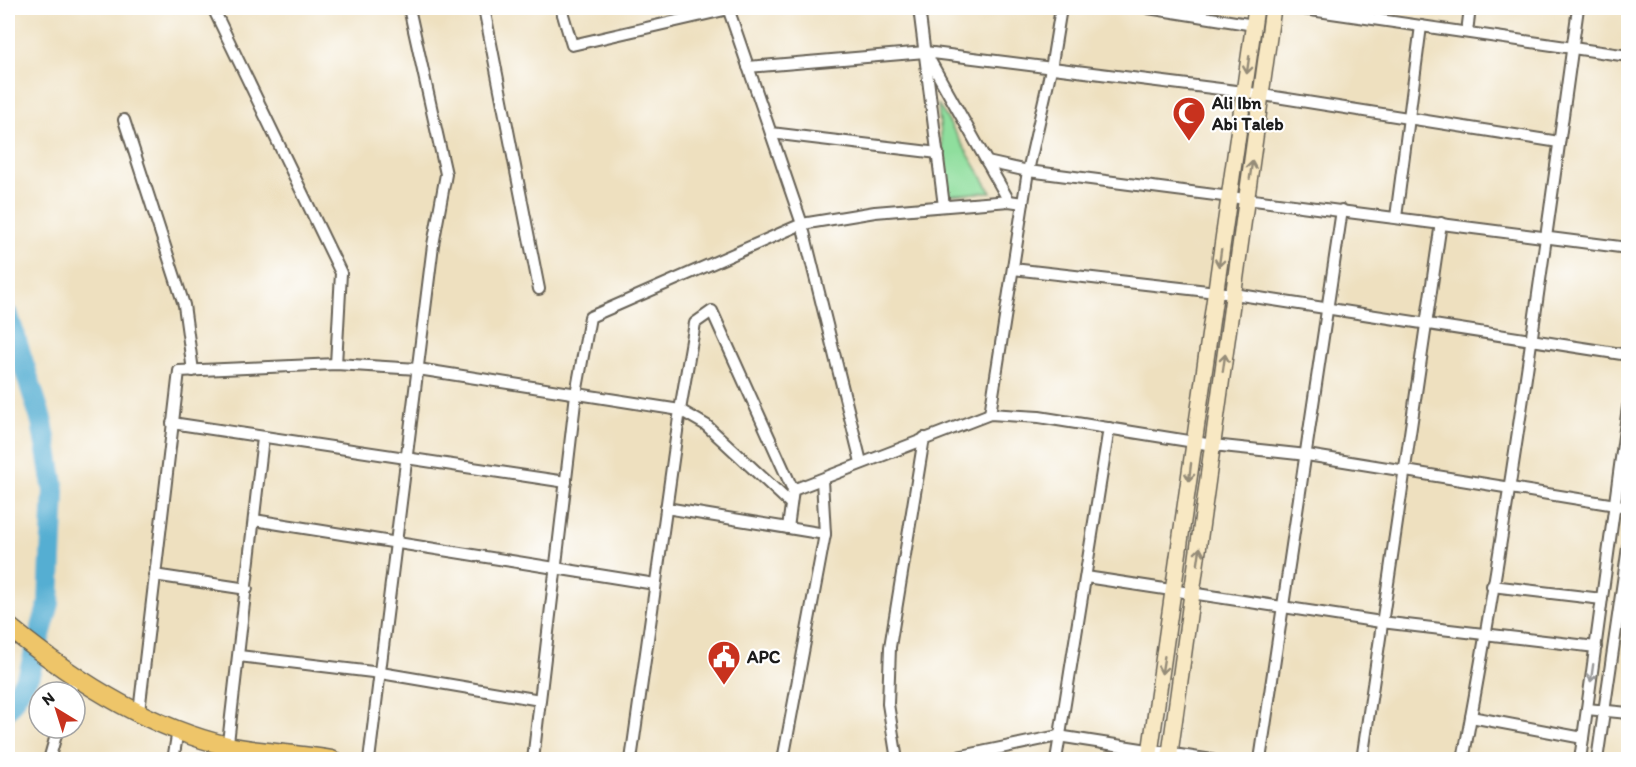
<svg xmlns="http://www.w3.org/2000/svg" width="1636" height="767" font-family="Itim,sans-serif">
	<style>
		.green { fill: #8fde9d; stroke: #567d5c; stroke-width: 1.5 }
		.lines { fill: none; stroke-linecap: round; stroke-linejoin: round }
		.river { stroke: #54aed2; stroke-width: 22 }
		.street-casing { stroke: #666155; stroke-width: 14 }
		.secondary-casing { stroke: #666155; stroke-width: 18 }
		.primary-casing { stroke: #666155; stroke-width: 21 }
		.street { stroke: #fff; stroke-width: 10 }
		.secondary { stroke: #f8e8c3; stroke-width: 15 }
		.primary { stroke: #eec569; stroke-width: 18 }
		.oneway { stroke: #958c78 }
		.oneway2 { stroke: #999 }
		.labels { text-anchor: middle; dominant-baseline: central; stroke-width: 4.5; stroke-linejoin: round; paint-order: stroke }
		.poi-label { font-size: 18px; font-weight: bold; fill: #1c1c1c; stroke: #fff; text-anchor: start }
	</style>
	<rect width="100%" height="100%" fill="#fff"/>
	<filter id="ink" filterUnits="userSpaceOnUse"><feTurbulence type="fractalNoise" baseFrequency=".0167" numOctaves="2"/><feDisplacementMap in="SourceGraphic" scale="12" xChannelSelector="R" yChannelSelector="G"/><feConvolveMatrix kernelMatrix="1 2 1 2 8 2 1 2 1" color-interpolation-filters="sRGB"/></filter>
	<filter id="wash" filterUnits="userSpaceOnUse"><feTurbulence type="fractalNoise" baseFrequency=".008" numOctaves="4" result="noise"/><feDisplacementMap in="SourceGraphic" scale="24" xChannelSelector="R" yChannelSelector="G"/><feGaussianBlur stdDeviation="1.35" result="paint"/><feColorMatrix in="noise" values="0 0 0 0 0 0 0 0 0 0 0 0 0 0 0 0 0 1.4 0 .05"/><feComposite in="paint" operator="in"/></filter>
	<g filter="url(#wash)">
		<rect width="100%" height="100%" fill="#eee0bf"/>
		<!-- green -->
		<polygon class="green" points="938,104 991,192 947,195"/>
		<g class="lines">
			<!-- river -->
			<polyline class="river" points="8,316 42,422 54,491 49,603 29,674 8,708"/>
		</g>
	</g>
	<g filter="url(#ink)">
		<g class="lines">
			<!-- street casing -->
			<g class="street-casing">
				<g id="street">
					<polyline points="213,8 341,273 336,364"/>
					<polyline points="484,8 539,289"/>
					<polyline points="561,8 572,45 733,8"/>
					<polyline points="728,8 802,224 861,462"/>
					<polyline points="919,8 944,206"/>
					<polyline points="1148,8 1254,25"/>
					<polyline points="1297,8 1628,56"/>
					<polyline points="1467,32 1470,8"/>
					<polyline points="928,57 1009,201"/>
					<polyline points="748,67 925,52 1244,92 1559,142"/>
					<polyline points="124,120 184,305 193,371"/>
					<polyline points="771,133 938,153"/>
					<polyline points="987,162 1028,171 1628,248"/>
					<polyline points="1396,217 1421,26"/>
					<polyline points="1013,269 1234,294 1628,355"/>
					<polyline points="990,414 1028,171 1051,69 1061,8"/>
					<polyline points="172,423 566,482"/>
					<polyline points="666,508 825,534"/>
					<polyline points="254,520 655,584"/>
					<polyline points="788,528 793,490 990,414 1039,417 1213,445 1307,455 1628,507"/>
					<polyline points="154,575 247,589"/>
					<polyline points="1086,577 1381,622 1596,647"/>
					<polyline points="1492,586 1602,599"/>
					<polyline points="239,656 381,673 540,700"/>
					<polyline points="70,692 75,677"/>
					<polyline points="1587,709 1628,713"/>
					<polyline points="139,712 179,371 336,364 418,369 680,410 706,425 790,503"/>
					<polyline points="1471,717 1583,738"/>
					<polyline points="49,760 58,728"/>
					<polyline points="173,760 178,730"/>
					<polyline points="226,760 263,438"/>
					<polyline points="369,760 433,245 446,174 409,8"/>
					<polyline points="533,760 576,394 590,317 802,224 875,212 1009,201 1023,203"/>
					<polyline points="631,760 680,410 695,323 712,311 793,490"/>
					<polyline points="783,760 825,534 822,480"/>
					<polyline points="897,760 888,704 890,647 924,438"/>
					<polyline points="943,760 1058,736 1212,760"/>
					<polyline points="1056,760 1109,428"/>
					<polyline points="1260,760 1342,210"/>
					<polyline points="1362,760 1441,223"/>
					<path d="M1463,760C1510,511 1543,258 1578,8"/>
					<polyline points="1580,760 1628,407"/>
					<polyline points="1597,760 1628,547"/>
				</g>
			</g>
			<!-- secondary casing -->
			<g class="secondary-casing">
				<g id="secondary">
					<polyline points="1149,760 1256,8"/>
					<polyline points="1169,760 1273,8"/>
				</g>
			</g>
			<!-- primary casing -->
			<g class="primary-casing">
				<path id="primary" d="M8,626C71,678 146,727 228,746C261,753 298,754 332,760"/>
			</g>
			<!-- street -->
			<use href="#street" class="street"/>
			<!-- secondary -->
			<use href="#secondary" class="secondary"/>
			<!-- primary -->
			<use href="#primary" class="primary"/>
		</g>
		<!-- one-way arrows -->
		<defs><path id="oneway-shaft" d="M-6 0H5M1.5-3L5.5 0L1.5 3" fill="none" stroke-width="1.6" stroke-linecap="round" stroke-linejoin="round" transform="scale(1.5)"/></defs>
		<g class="oneway">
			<use href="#oneway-shaft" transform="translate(1248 65) rotate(98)"/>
			<use href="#oneway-shaft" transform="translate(1251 170) rotate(-82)"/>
			<use href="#oneway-shaft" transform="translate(1220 258) rotate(98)"/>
			<use href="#oneway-shaft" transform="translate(1224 363) rotate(-82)"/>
			<use href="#oneway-shaft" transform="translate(1190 472) rotate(97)"/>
			<use href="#oneway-shaft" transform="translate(1199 556) rotate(-82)"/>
			<use href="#oneway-shaft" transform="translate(1163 665) rotate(99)"/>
		</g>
		<use class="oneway2" href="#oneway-shaft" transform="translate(1592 673) rotate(98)"/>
	</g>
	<!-- icons -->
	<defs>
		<g id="mosque-pin" transform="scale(1.725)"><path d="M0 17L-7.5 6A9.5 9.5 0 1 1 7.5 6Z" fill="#c8321e" stroke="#fff"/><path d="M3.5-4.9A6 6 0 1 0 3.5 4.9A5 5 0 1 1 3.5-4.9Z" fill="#fff"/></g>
		<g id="civic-pin" transform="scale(1.725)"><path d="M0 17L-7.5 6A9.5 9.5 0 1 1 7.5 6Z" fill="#c8321e" stroke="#fff"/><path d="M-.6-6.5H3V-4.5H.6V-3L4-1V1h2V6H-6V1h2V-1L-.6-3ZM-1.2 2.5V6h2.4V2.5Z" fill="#fff"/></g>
	</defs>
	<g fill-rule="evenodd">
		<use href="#mosque-pin" x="1189" y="113"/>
		<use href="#civic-pin" x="724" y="657"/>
	</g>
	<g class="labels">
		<!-- poi labels -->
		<g class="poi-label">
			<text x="1212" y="103">Ali Ibn<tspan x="1212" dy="21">Abi Taleb</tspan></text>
			<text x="747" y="657">APC</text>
		</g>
	</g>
	<!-- margin -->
	<rect width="1636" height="767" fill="none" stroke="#fff" stroke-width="30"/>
	<!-- north arrow -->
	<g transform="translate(57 710) rotate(322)"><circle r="28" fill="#ffffff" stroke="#a4a4a4" stroke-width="1.5"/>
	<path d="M0-4.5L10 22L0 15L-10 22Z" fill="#c8321e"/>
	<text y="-9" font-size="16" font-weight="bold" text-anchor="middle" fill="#1c1c1c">N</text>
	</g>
</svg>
